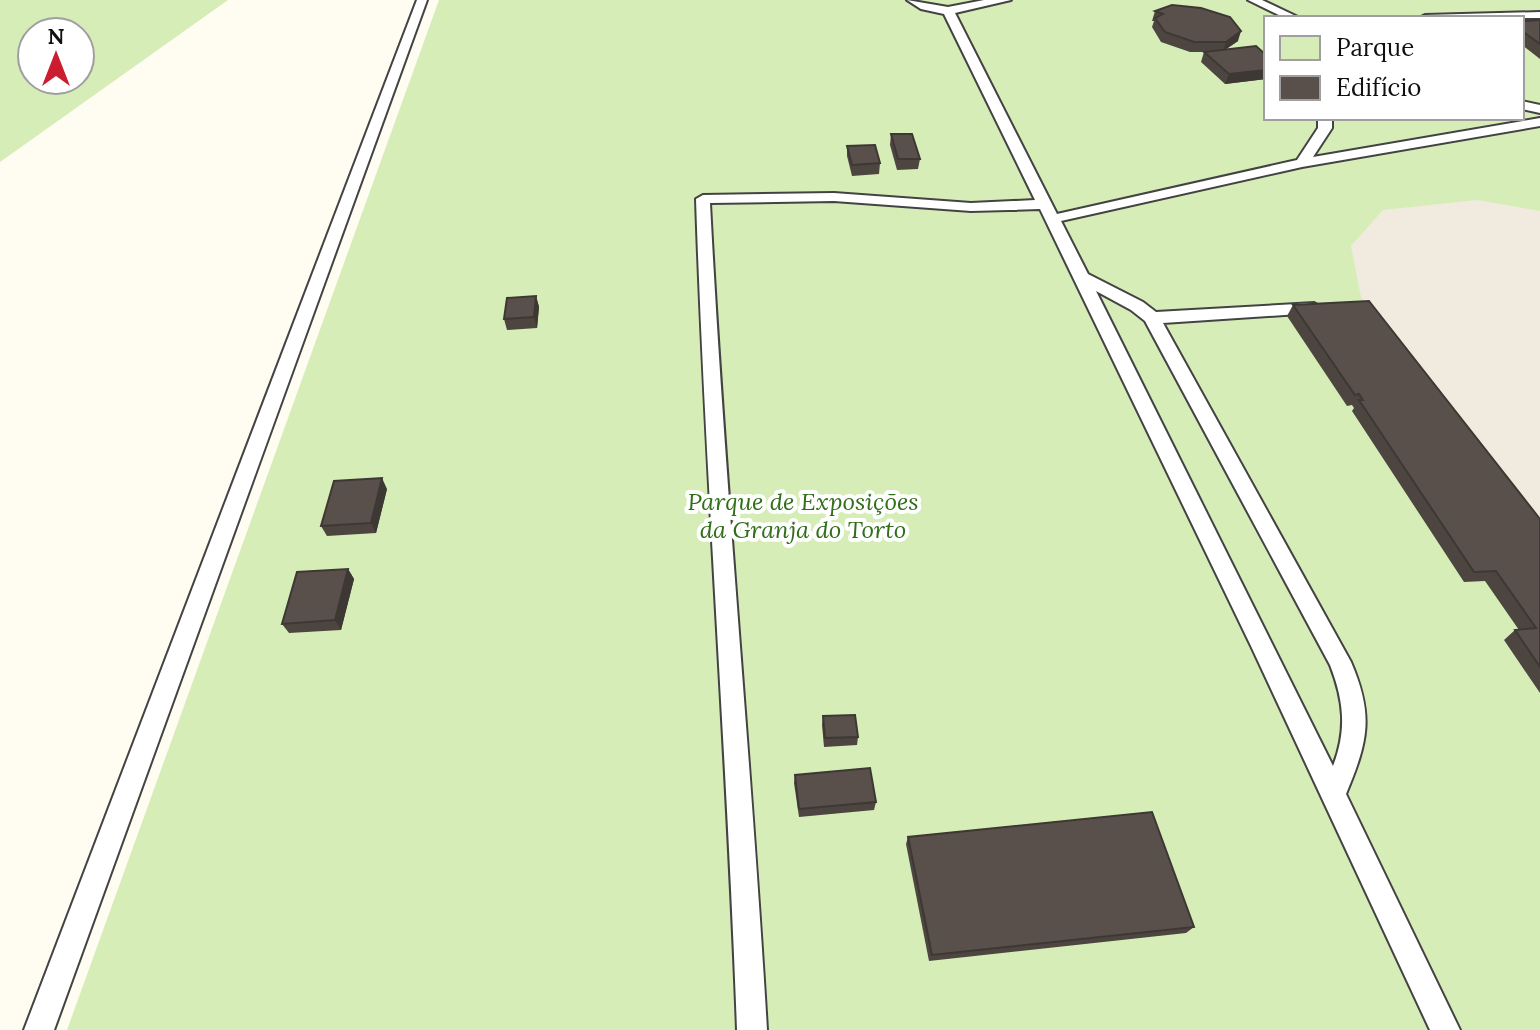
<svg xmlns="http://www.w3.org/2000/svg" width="1540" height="1030" font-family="Lora,serif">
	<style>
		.green { fill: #d7edb8; fill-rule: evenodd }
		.plaza { fill: #f1ebdf }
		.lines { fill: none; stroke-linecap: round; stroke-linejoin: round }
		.service-casing { stroke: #434343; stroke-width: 4 }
		.service { fill: #fff; fill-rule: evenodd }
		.wall { fill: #4d4540 }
		.shaded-wall { fill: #3e3834 }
		.building { fill: #59504b; stroke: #3e3834; stroke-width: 2 }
		.labels { text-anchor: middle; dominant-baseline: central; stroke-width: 8; stroke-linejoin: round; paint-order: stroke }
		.park-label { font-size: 24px; font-style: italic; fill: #316e1a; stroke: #fff }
	</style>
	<rect width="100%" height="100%" fill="#fffcf2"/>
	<!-- green -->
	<g class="green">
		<path d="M0,0H228L0,162ZM80,32V80H32V32Z"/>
		<path d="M439,0H1540V1030H67ZM1266,18H1522V118H1266Z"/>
	</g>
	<!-- plaza -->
	<polygon class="plaza" points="1477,200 1540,211 1540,522 1361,297 1351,246 1383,210"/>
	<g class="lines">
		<!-- service casing -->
		<g class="service-casing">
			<g id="service">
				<polygon points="417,0 427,0 54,1030 24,1030"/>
				<path d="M907,0L948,7L984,0H1011L955,13L1057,214L1297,160L1318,128V118H1332V128L1313,157L1540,118V126L1302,167L1061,221L1088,274L1143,302L1156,312L1314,303L1322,308L1314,313L1163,323L1351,662C1374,716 1368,741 1346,794L1460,1030H1430L1251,646L1040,209L971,211L834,201L710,203C724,479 751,754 767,1030H737C727,753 705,476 696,199L703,195L834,193L971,203L1035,200L944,14L921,9ZM1096,291L1131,310L1145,321L1330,665C1344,701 1347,730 1333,766Z"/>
				<polygon points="1248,0 1262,0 1300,18 1285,18"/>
				<polygon points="1540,12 1540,18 1419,18 1425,15"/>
				<polygon points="1522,101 1540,105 1540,113 1522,109"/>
			</g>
		</g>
		<!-- service -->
		<use href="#service" class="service"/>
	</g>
	<!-- wall -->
	<g class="wall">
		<polygon points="1155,11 1238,41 1225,50 1266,55 1266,79 1225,84 1201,62 1204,52 1209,52 1190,52 1161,42 1152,27 1154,21 1152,21"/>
		<polygon points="1540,20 1540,59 1522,45 1522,21"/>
		<polygon points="891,134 920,159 918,169 897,170 890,145"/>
		<polygon points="847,146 880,163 879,174 852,176 847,156"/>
		<polygon points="536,296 539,307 537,328 507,330 504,319"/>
		<polygon points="1293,305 1540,519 1540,693 1504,640 1515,630 1519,630 1485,581 1464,582 1352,411 1354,408 1352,405 1347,406 1287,316"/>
		<polygon points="387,489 376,533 327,536 321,526"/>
		<polygon points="348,569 354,579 341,630 289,633 282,624"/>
		<polygon points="823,716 858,737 857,745 824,747 822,725"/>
		<polygon points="795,775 876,802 874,810 799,817 794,783"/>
		<polygon points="908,837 1194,927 1186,933 929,961 906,844"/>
	</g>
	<!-- shaded-wall -->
	<g class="shaded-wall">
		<polygon points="1241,31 1238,41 1223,51 1226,42"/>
		<polygon points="1266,70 1266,79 1225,84 1229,74"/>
		<polygon points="536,296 539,307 537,328 534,317"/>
		<polygon points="382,478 387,489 376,533 371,523"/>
		<polygon points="348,569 354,579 341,630 335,620"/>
	</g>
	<!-- building -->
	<g class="building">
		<polygon points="1172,5 1201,8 1230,17 1241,31 1226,42 1194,42 1165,32 1155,18 1163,14 1155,11"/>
		<polygon points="1540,20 1540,44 1522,31 1522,21"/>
		<polygon points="1256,46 1266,55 1266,70 1229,74 1204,52"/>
		<polygon points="891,134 912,134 920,159 898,159"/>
		<polygon points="875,145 880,163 852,165 847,146"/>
		<polygon points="536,296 534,317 504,319 507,298"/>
		<polygon points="1369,301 1540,519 1540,667 1515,630 1536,628 1496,571 1474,572 1359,400 1363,400 1359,394 1355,395 1293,305"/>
		<polygon points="382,478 371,523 321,526 334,481"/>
		<polygon points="348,569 335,620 282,624 297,572"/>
		<polygon points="855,715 858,737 825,738 823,716"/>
		<polygon points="870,768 876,802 799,809 795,775"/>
		<polygon points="1152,812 1194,927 932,955 908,837"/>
	</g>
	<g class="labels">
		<!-- park labels -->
		<g class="park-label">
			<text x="803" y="501">Parque de Exposições<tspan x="803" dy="28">da Granja do Torto</tspan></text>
		</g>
	</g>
	<!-- legend -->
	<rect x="1264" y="16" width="260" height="104" fill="#ffffff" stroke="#9f9f9f" stroke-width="2"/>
	<rect x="1280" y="36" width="40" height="24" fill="#d7edb8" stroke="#9f9f9f" stroke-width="2"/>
	<text x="1336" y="56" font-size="24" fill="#101010">Parque</text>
	<rect x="1280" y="76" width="40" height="24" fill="#59504b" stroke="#9f9f9f" stroke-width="2"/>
	<text x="1336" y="96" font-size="24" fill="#101010">Edifício</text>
	<!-- north arrow -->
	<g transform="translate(56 56)"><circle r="38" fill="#ffffff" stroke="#9f9f9f" stroke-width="2"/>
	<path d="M0-6L14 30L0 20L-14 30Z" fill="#cc1c30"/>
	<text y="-12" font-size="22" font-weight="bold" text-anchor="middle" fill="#101010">N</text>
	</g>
</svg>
